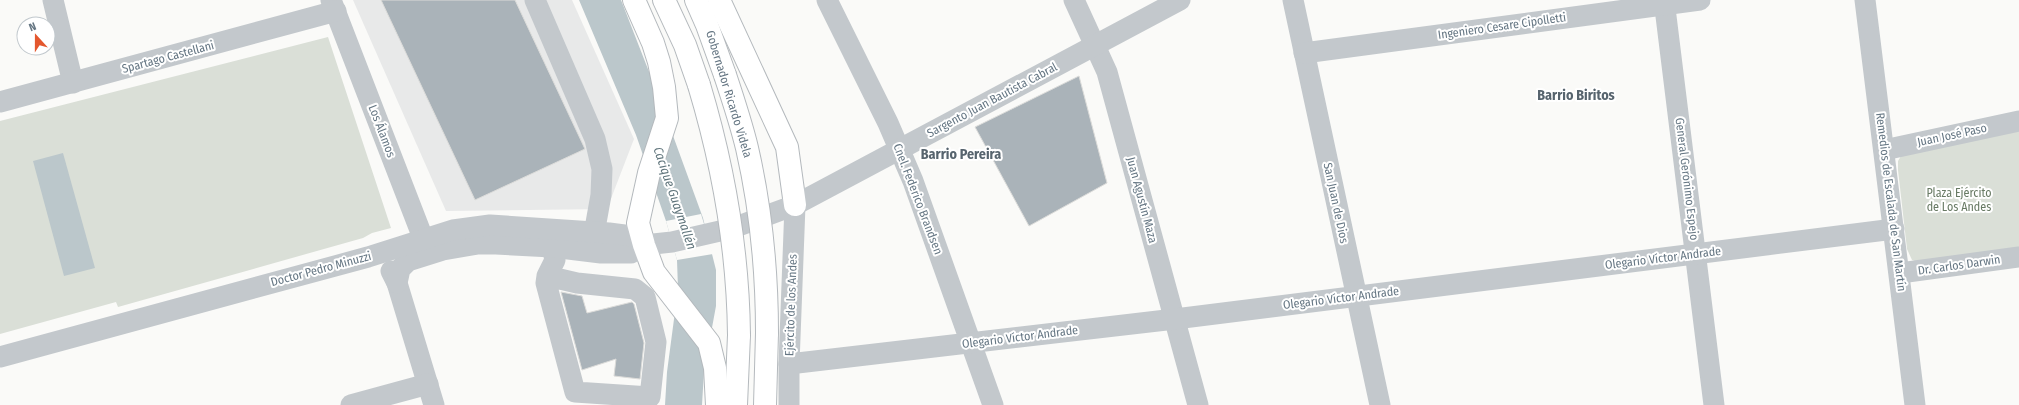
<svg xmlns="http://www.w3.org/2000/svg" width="2019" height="405" font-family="'Fira Sans Condensed',sans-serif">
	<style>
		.built { fill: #e8e9e9 }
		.green { fill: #dadfd7 }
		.water { fill: #bbc7cb }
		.pier { fill: #fafaf8 }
		.building { fill: #aab3b9; stroke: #dcdcda }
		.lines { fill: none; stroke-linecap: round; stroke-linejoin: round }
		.highway-casing { stroke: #b4b9bd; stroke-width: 24 }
		.minor { stroke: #c3c8cc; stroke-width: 21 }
		.highway { stroke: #fff; stroke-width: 22 }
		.highway-bridge-casing { stroke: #b4b9bd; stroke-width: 24; stroke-linecap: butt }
		.highway-bridge { stroke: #fff; stroke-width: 22 }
		.labels { text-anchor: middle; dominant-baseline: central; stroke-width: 4; stroke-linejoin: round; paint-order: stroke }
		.street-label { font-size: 12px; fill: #657683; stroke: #fff }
		.park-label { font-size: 12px; fill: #687a64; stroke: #fff }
		.water-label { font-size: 13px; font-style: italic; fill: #60757c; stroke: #fff }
		.quarter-label { font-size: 14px; font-weight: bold; fill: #57646e; stroke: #fff }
	</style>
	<rect width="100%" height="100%" fill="#fafaf8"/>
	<!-- built -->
	<polygon class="built" points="353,0 572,0 634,139 607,209 446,211"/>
	<!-- green -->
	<g class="green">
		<polygon points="328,37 391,228 372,233 363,238 118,307 116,302 0,334 0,121"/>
		<polygon points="2019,131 2019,248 1918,262 1912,260 1907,249 1898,170 1898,161 1901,156"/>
	</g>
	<!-- water -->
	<g class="water">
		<polygon points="579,0 621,0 660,100 703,218 716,270 716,306 704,371 702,405 665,405 667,372 678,289 677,260 666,221 636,135"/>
		<polygon points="63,153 95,268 64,276 33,161"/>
	</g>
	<!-- pier -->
	<polygon class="pier" points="701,214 713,254 677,260 666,221"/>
	<!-- building -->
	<g class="building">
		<polygon points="381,0 515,0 585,149 475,200"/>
		<polygon points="1079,76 1107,183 1029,226 975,127"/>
		<polygon points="561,292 582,296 587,313 632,302 634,304 644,343 640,379 614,376 616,359 582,370"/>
	</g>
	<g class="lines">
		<!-- highway casing -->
		<g class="highway-casing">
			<g id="highway">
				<polyline points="634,0 653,43 659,62 664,87 667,118 649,173 638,223 644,245 654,272 709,343 715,368 717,405"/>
				<polyline points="664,0 685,45 699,85"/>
				<polyline points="696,0 707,25 725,75"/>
				<polyline points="719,0 787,147 795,205"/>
				<polyline points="736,405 739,335"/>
				<polyline points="765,405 767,333"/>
			</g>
		</g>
		<!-- minor -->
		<g class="minor">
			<polyline points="53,0 73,83"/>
			<polyline points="331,0 423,238 433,248"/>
			<polyline points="535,0 595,139 602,169 601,195 592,245"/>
			<polyline points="827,0 888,123 913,181 993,405"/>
			<polyline points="1074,0 1107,72 1198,405"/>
			<polyline points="1293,0 1380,405"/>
			<polyline points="1664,0 1714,405"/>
			<polyline points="1865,0 1915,405"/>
			<polyline points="1304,53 1700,0"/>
			<polyline points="0,102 336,11"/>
			<polyline points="1884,150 2019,121"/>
			<polyline points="391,271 397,283 434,405"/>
			<polyline points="1900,273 2019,257"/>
			<polyline points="547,276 577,283 635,289 645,297 656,342 650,397 575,392 546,283 547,276 555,260 552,247"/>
			<polyline points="397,283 400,269 408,261 443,250 478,244 496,244 552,247 601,253 631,253 644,245 672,242 733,228 795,205 1180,0"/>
			<polyline points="0,357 368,257 453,230 490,225 609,233 632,236 644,245"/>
			<polyline points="789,364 1175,319 1894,229"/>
			<polyline points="351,405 428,384"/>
			<polyline points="789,405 789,364 795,205"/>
		</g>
		<!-- highway -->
		<use href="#highway" class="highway"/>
		<!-- highway-bridge casing -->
		<g class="highway-bridge-casing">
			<g id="highway-bridge">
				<path d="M725,75C733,99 741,123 747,148C761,209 767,270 767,333"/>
				<path d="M699,85C724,168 738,249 739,335"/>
			</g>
		</g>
		<!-- highway-bridge -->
		<use href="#highway-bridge" class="highway-bridge"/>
	</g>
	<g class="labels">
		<!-- street labels -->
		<g class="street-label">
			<text transform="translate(1502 26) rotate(-8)">Ingeniero Cesare Cipolletti</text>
			<text transform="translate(168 57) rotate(-15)">Spartago Castellani</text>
			<text transform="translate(729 94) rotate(73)">Gobernador Ricardo Videla</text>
			<text transform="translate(992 100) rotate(-28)">Sargento Juan Bautista Cabral</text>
			<text transform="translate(382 131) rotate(69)">Los Álamos</text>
			<text transform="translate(1952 135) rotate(-12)">Juan José Paso</text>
			<text transform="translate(1687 179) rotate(83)">General Gerónimo Espejo</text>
			<text transform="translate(918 199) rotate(69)">Cnel. Federico Brandsen</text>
			<text transform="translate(1142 200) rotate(75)">Juan Agustín Maza</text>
			<text transform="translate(1891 202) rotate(83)">Remedios de Escalada de San Martín</text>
			<text transform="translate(1336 203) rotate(78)">San Juan de Dios</text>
			<text transform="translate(1663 258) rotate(-7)">Olegario Víctor Andrade</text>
			<text transform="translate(1959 265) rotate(-8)">Dr. Carlos Darwin</text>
			<text transform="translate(321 269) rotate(-15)">Doctor Pedro Minuzzi</text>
			<text transform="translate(1341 298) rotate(-7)">Olegario Víctor Andrade</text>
			<text transform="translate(791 305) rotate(-88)">Ejército de los Andes</text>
			<text transform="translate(1020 337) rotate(-7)">Olegario Víctor Andrade</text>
		</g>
		<!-- park labels -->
		<g class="park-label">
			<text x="1959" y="193">Plaza Ejército<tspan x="1959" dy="14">de Los Andes</tspan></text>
		</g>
		<!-- water labels -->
		<g class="water-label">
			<text transform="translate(675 198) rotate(71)">Cacique Guaymallén</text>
		</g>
		<!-- quarter labels -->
		<g class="quarter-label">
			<text x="1576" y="95">Barrio Biritos</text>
			<text x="961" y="154">Barrio Pereira</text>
		</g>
	</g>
	<!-- north arrow -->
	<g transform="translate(36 36) rotate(339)"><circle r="19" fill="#ffffff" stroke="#c1c8cd"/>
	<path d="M0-3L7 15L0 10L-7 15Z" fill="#e4572e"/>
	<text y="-6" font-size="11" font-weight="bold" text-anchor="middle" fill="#657683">N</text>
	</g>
</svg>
